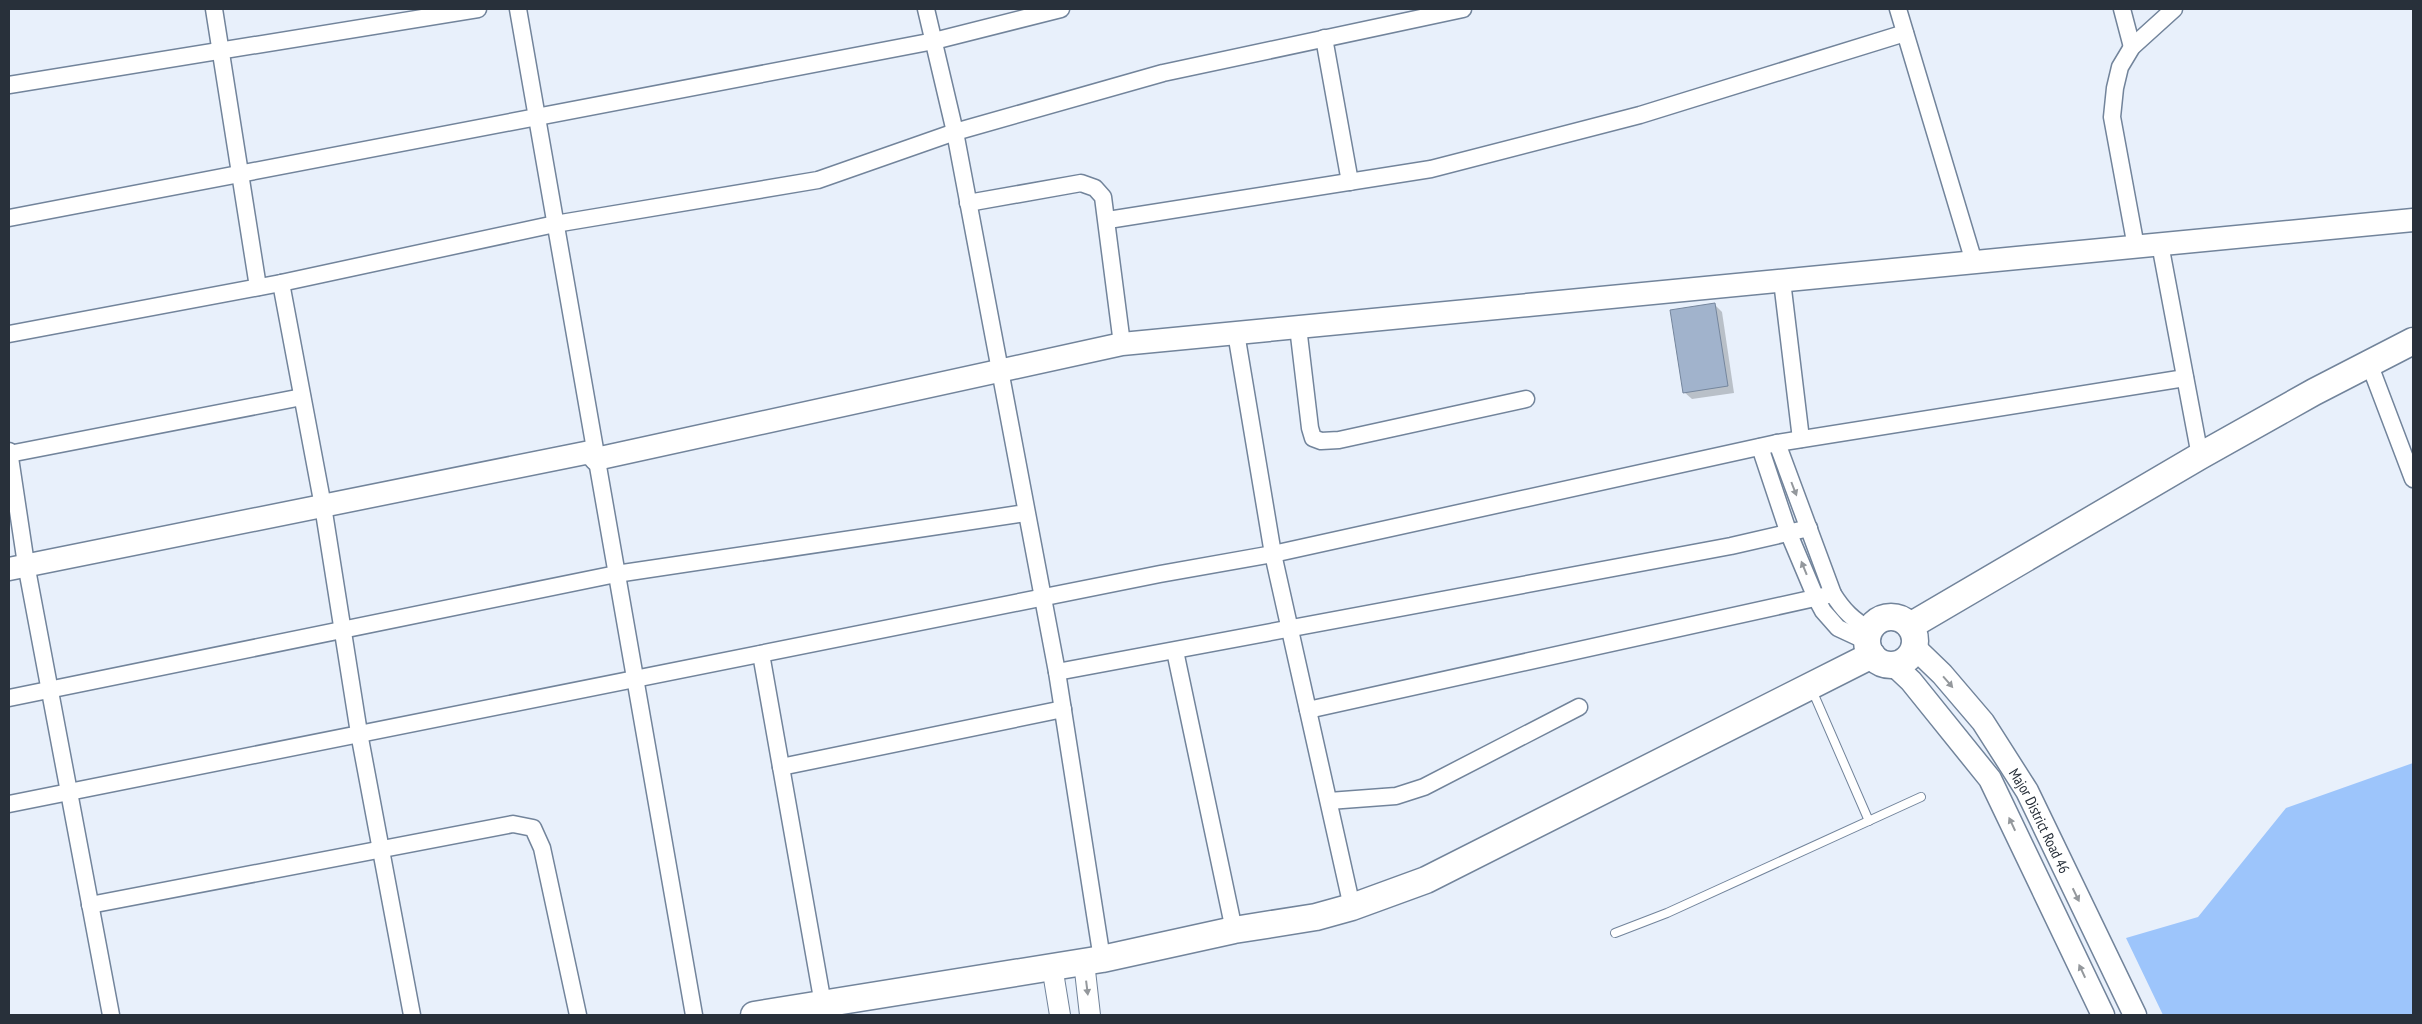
<svg xmlns="http://www.w3.org/2000/svg" width="2422" height="1024" font-family="'PT Sans Narrow',sans-serif">
	<style>
		.green { fill: #9dc5fb }
		.shadow { fill: #0003 }
		.building { fill: #a1b3cc; stroke: #75869d }
		.lines { fill: none; stroke-linecap: round; stroke-linejoin: round }
		.service-casing { stroke: #72849b; stroke-width: 10 }
		.minor-casing { stroke: #72849b; stroke-width: 19 }
		.tertiary-casing { stroke: #72849b; stroke-width: 22 }
		.secondary-casing { stroke: #72849b; stroke-width: 25 }
		.primary-casing { stroke: #72849b; stroke-width: 29 }
		.service { stroke: #fff; stroke-width: 8 }
		.minor { stroke: #fff; stroke-width: 16 }
		.tertiary { stroke: #fff; stroke-width: 20 }
		.secondary { stroke: #fff; stroke-width: 22 }
		.primary { stroke: #fff; stroke-width: 26 }
		.oneway { fill: #94989c }
		.labels { text-anchor: middle; dominant-baseline: central; stroke-width: 4; stroke-linejoin: round; paint-order: stroke }
		.street-label { font-size: 15px; fill: #28303a; stroke: #fdfdfd }
	</style>
	<rect width="100%" height="100%" fill="#e8f0fb"/>
	<!-- green -->
	<polygon class="green" points="2413,763 2413,1015 2163,1015 2126,938 2198,917 2286,808"/>
	<!-- shadow -->
	<polygon class="shadow" points="1714,304 1722,312 1734,393 1692,399 1684,392"/>
	<!-- building -->
	<polygon class="building" points="1715,303 1728,386 1683,393 1670,310"/>
	<g class="lines">
		<!-- service casing -->
		<g class="service-casing">
			<g id="service">
				<polyline points="1812,690 1869,821"/>
				<polyline points="1615,933 1667,913 1921,797"/>
			</g>
		</g>
		<!-- minor casing -->
		<g class="minor-casing">
			<g id="minor">
				<polyline points="214,9 258,287"/>
				<polyline points="518,9 694,1015"/>
				<polyline points="926,9 955,132 1057,672 1102,959"/>
				<polyline points="1898,9 1974,262"/>
				<polyline points="2122,9 2132,47"/>
				<polyline points="1324,38 1350,182"/>
				<polyline points="9,85 478,9"/>
				<polyline points="968,203 1081,183 1095,188 1103,197 1122,344"/>
				<polyline points="9,218 934,41 1061,9"/>
				<polyline points="1108,220 1431,169 1640,115 1905,33"/>
				<polyline points="2160,244 2200,456"/>
				<polyline points="2136,247 2112,117 2115,88 2120,67 2132,47 2174,9"/>
				<polyline points="1782,281 1801,439"/>
				<polyline points="281,283 323,506 359,733 412,1015"/>
				<polyline points="1298,327 1310,428 1313,438 1321,441 1339,440 1526,399"/>
				<polyline points="1236,333 1273,554 1352,907"/>
				<polyline points="9,334 281,283 555,224 818,180 955,132 1163,73 1463,9"/>
				<polyline points="2369,363 2413,479"/>
				<path d="M1777,443L1833,594C1843,610 1853,620 1869,629"/>
				<polyline points="1760,447 1789,534 1816,598 1823,611 1838,628 1866,641"/>
				<polyline points="9,451 26,564 111,1015"/>
				<polyline points="9,454 302,397"/>
				<polyline points="1175,651 1234,930"/>
				<polyline points="761,654 823,1004"/>
				<polyline points="1057,672 1731,546 1809,528"/>
				<polyline points="9,698 616,574 1026,513"/>
				<polyline points="1308,710 1833,594"/>
				<polyline points="781,767 1063,709"/>
				<polyline points="1329,801 1396,796 1424,787 1579,707"/>
				<polyline points="9,804 1160,574 1273,554 1777,443 2185,378"/>
				<polyline points="90,905 513,824 533,828 542,848 578,1015"/>
			</g>
		</g>
		<!-- tertiary casing -->
		<g class="tertiary-casing">
			<g id="tertiary">
				<polyline points="1084,962 1090,1015"/>
				<polyline points="1052,966 1060,1015"/>
			</g>
		</g>
		<!-- secondary casing -->
		<g class="secondary-casing">
			<g id="secondary">
				<polyline points="9,569 590,452 596,459 1122,344 2413,220"/>
				<path id="s1" d="M1914,647L1942,674L1983,722L2027,791L2135,1015"/>
				<polyline points="1894,665 1911,681 1990,779 2103,1015"/>
			</g>
		</g>
		<!-- primary casing -->
		<g class="primary-casing">
			<g id="primary">
				<circle cx="1891" cy="641" r="24"/>
				<polyline points="1910,626 2200,456 2314,392 2413,341"/>
				<polyline points="754,1015 1102,959 1234,930 1316,917 1352,907 1426,880 1872,655"/>
			</g>
		</g>
		<!-- service -->
		<use href="#service" class="service"/>
		<!-- minor -->
		<use href="#minor" class="minor"/>
		<!-- tertiary -->
		<use href="#tertiary" class="tertiary"/>
		<!-- secondary -->
		<use href="#secondary" class="secondary"/>
		<!-- primary -->
		<use href="#primary" class="primary"/>
	</g>
	<!-- one-way arrows -->
	<defs><path id="oneway-solid" d="M-6-.8H1V-3.2L6.5 0L1 3.2V.8H-6Z" transform="scale(1.25)"/></defs>
	<g class="oneway">
		<use href="#oneway-solid" transform="translate(1794 489) rotate(69)"/>
		<use href="#oneway-solid" transform="translate(1804 568) rotate(-112)"/>
		<use href="#oneway-solid" transform="translate(1948 682) rotate(49)"/>
		<use href="#oneway-solid" transform="translate(2012 824) rotate(-115)"/>
		<use href="#oneway-solid" transform="translate(2076 895) rotate(64)"/>
		<use href="#oneway-solid" transform="translate(2082 971) rotate(-115)"/>
		<use href="#oneway-solid" transform="translate(1087 988) rotate(83)"/>
	</g>
	<g class="labels">
		<!-- street labels -->
		<g class="street-label">
			<text stroke="none"><textPath href="#s1" startOffset="216">Major District Road 46</textPath></text>
		</g>
	</g>
	<!-- border -->
	<rect width="2422" height="1024" fill="none" stroke="#28303a" stroke-width="20"/>
</svg>
